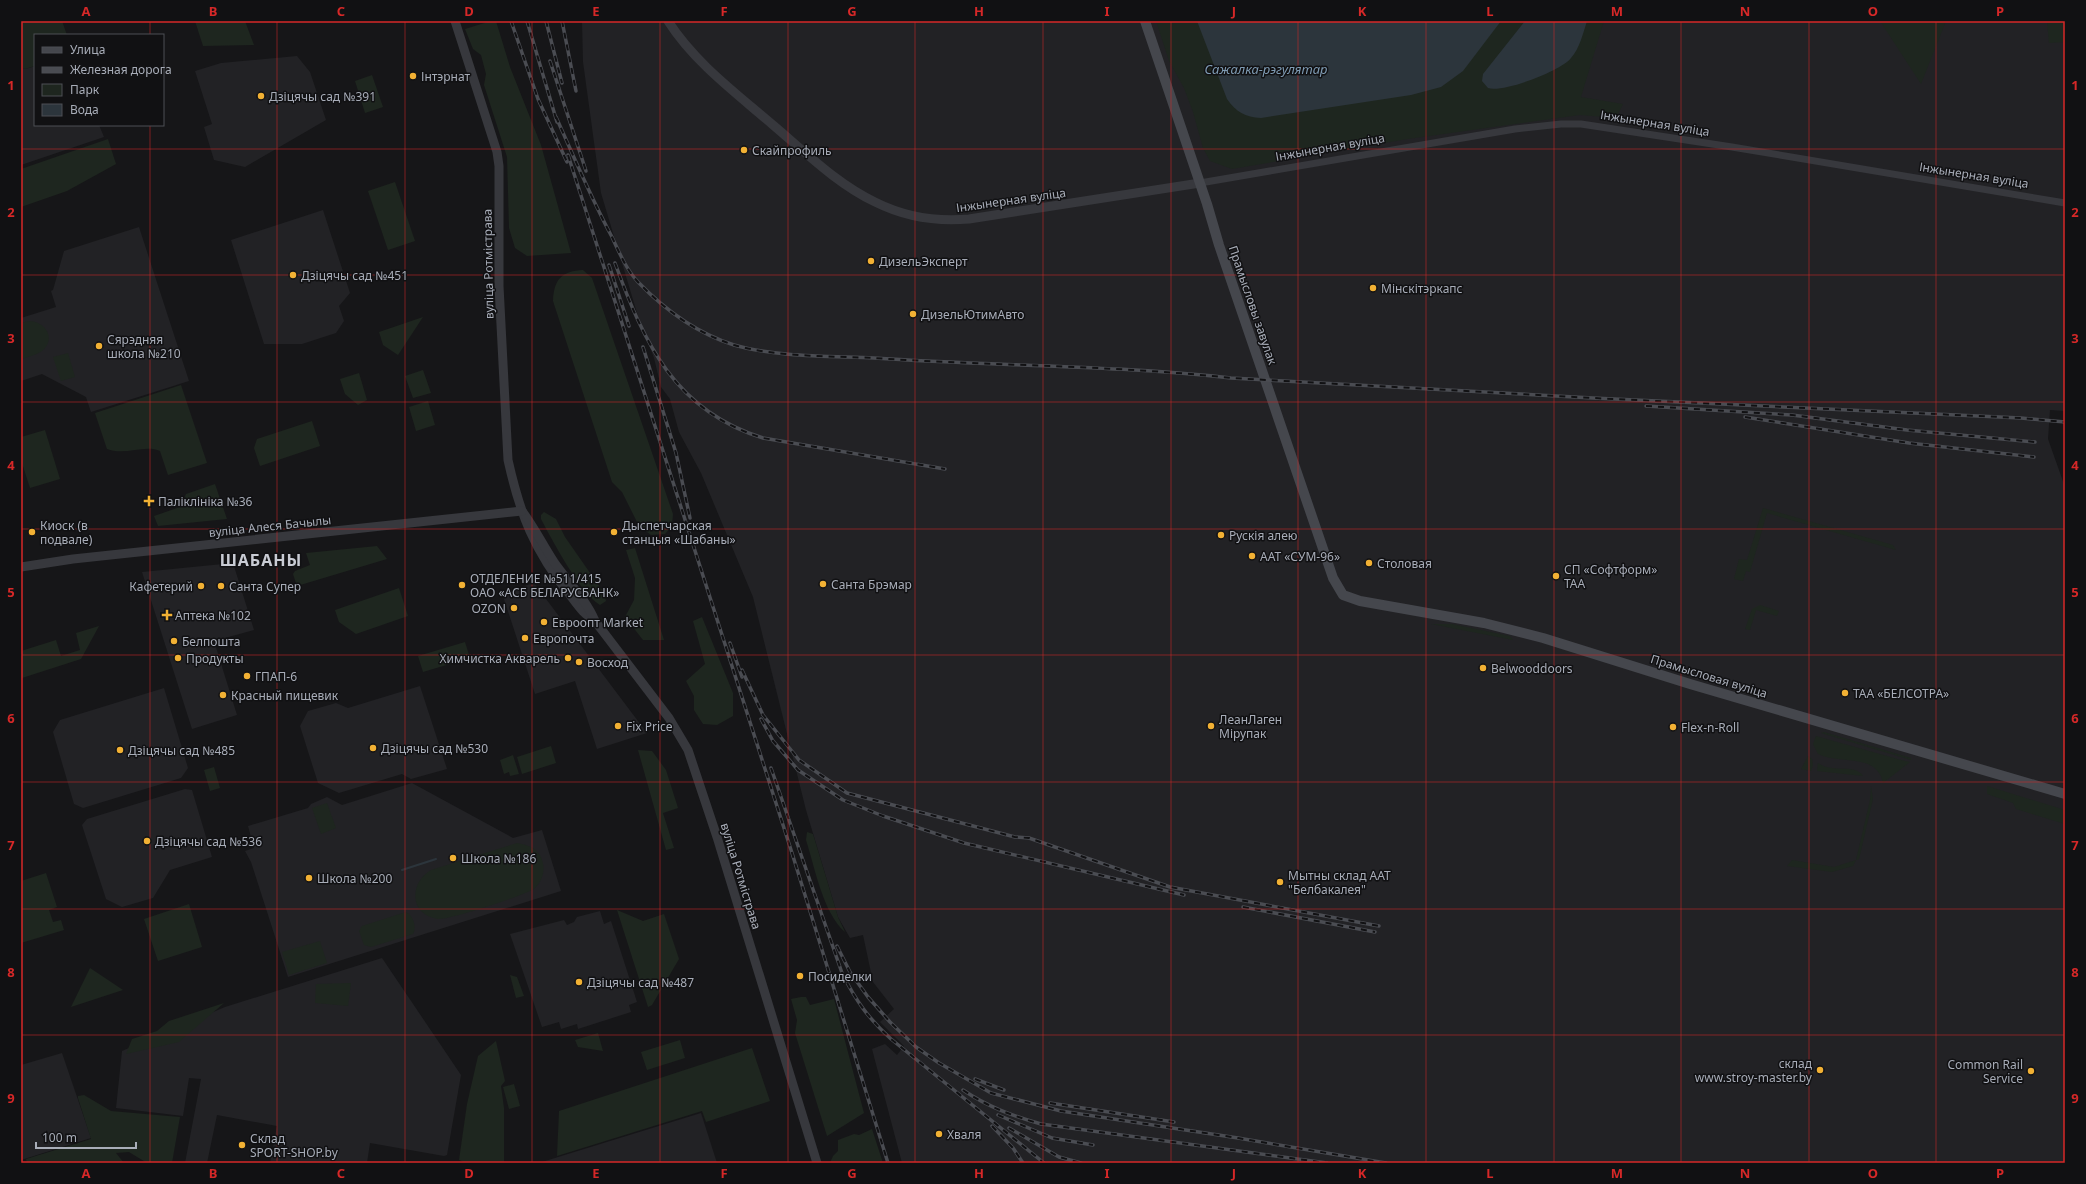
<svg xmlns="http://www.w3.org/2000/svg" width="2086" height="1184" font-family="'Noto Sans',sans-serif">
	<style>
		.built { fill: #222225 }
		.green { fill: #1e261f }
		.water { fill: #2c353c }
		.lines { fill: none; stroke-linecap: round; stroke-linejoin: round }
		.stream { stroke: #2c353c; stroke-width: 2 }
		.minor { stroke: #37383d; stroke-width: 7 }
		.tertiary { stroke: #37383d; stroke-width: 9 }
		.secondary { stroke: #45474d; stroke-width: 10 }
		.rail-casing { stroke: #4a4c52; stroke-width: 3.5 }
		.rail { stroke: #111113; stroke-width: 2; stroke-dasharray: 6; stroke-linecap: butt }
		.grid { fill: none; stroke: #d62828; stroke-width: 1; stroke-opacity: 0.55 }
		.poi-dot { fill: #f2b134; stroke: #111113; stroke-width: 1.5 }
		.labels { text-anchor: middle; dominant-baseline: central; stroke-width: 3; stroke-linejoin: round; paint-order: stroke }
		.poi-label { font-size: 12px; fill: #a8adb8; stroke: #111113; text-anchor: start }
		.street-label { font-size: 12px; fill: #a8adb8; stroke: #111113 }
		.water-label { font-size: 13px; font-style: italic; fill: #7f9bb3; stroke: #111113 }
		.district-label { font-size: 16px; font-weight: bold; letter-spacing: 1px; fill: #c9ccd4; stroke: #111113 }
		.neatline { fill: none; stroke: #d62828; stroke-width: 1.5 }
		.grid-label { font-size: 13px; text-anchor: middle; font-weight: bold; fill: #d62828 }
	</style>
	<rect width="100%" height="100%" fill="#161618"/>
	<!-- built -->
	<g class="built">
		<polygon points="582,21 2065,21 2065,411 2050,410 2048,439 2065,487 2065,1163 902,1163 872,1049 885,1044 897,1055 904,1046 880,1022 894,1009 873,982 863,935 850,938 838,917 806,810 753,597 701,473 679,432 670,399 661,387 654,358 637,313 601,193 583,62"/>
		<polygon points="297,56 310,72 326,120 245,167 214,160 204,127 212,124 195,71 221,63"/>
		<polygon points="35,66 35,125 99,125 104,137 21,165 21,67 25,69"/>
		<polygon points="323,210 350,293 339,306 344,321 336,333 302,344 264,344 231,240"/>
		<polygon points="139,227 189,381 91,412 86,397 42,374 21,381 21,318 56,307 51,291 53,290 64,251"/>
		<polygon points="233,563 254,630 214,641 237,715 192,729 142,572"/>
		<polygon points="534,583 647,733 597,749 575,681 535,694 502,593"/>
		<polygon points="420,686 447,769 411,779 402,774 339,793 318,783 300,726 308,711 336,703 348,708"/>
		<polygon points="164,688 188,768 181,778 83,808 74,804 53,732 60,720"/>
		<polygon points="412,783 513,838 542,830 561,891 288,977 251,862 245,851 254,848 248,826 308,808 311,804 327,797 342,805"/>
		<polygon points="185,789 192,790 212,857 170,870 153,898 122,907 106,899 82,825 87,819"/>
		<polygon points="600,911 604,924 611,921 637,1002 629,1005 631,1012 578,1029 577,1024 561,1029 559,1022 542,1027 510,934 564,920 567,925 574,922 577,917"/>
		<polygon points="382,958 461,1075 447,1155 444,1156 370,1143 367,1163 270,1163 277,1126 217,1115 207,1163 185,1163 201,1079 189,1078 183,1116 116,1108 122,1051 225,1007"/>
		<polygon points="62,1053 91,1138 21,1160 21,1065"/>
		<polygon points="701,1113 717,1163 541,1163 542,1162"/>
	</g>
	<!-- green -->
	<g class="green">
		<polygon points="21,21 62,21 67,35 35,35 35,66 25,69 21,67"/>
		<polygon points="195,21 245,21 254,45 203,46"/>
		<polygon points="491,21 496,21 510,67 541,145 571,253 527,256 515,248 509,228 507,157 484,85 486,74 481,55 473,49 465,29"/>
		<polygon points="1156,21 1604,21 1581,97 1623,104 1616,118 1580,115 1408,139 1232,169 1210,161 1203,148 1193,112 1184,88 1169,61"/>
		<polygon points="1880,21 1946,21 1921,84"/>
		<polygon points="2047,21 2065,21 2065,42 2049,43"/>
		<polygon points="372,75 383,107 365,113 355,81"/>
		<polygon points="108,139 116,164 67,191 21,207 21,169"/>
		<polygon points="395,182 415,241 388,250 368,191"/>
		<path d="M583,270L592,278L673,514L672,526L665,534L651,535L639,526L622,492L612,482L553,301C554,279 562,271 583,270Z"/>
		<polygon points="423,317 398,355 383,345 379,332"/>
		<path d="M29,321C45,321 57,339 42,351C36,355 28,357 21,359V323Z"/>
		<polygon points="68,353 75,377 61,381 53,357"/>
		<polygon points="423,370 431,393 413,398 405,376"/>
		<polygon points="359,373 367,400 358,405 345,394 340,379"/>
		<path d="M181,385L207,463L168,475L160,451C145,444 125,456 107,449L95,413Z"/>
		<polygon points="428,401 435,425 416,431 409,407"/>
		<polygon points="312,421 320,446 260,466 254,448 257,439"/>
		<polygon points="45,430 60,479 30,488 21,460 21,437"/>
		<polygon points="215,484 227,519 158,526 154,516 180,507 186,494"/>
		<polygon points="1763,508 1893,545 1896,550 1767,513 1750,572 1746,571 1743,581 1734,579 1739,559 1747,560"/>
		<path d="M544,512L556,519L565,537L604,593L606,601L600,605C580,593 552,540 541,519V515Z"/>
		<polygon points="377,546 387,559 297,586 293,574 295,571 310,565 306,553"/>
		<polygon points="635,548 664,640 643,640 625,617 634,600 635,578 626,550"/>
		<polygon points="399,588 408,616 356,634 339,622 335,610"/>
		<polygon points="1760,605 1779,611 1777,616 1756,610 1750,630 1745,629 1752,609"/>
		<polygon points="702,617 733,693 733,716 717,725 703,724 694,710 694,696 686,681 705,664 693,621"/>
		<polygon points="1431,624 1452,624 1510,636 1513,640"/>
		<polygon points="99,626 81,659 22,678 21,651 56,640 61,656 80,650 76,633"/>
		<polygon points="465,642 470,658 423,672 418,656"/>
		<polygon points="1824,732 1911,758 1911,760 1821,733"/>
		<path d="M1816,736L1901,760L1910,762L1883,783C1877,752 1839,765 1818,754L1813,744Z"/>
		<polygon points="551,746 556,763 522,774 517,757"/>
		<polygon points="638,750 652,751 666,770 678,808 663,813 674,848 666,850"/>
		<polygon points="513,755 519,774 510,776 509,772 504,774 500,760"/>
		<polygon points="1808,756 1812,759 1813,765 1811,771 1801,769"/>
		<path d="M1818,763C1834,774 1855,763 1863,776L1817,771Z"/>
		<polygon points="214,767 220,788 210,791 204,770"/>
		<polygon points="1871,786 1873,799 1859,859 1856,860 1853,866 1832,872 1787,866 1792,860 1834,867 1856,860 1870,800"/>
		<polygon points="1987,786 2065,810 2065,824 2016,809 2013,803 1987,794"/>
		<polygon points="327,803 336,828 321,834 312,808"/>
		<path d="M807,832L813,834L838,917L845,932C823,913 815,868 806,840Z"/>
		<path d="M517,843C530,845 541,850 543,864C545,873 541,883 534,889C525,895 447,921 438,919C409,915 409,883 431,870Z"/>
		<polygon points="46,873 57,907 49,910 53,922 61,920 64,930 21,943 21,881"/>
		<polygon points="189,904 202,947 158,961 144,919"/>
		<polygon points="617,910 643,921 664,914 679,959 652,1005 648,1007"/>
		<path d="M406,912C413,915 417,927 413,934L371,947L364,945L359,931L362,926Z"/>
		<polygon points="320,941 327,963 289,975 282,952"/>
		<polygon points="90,968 123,990 71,1007"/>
		<polygon points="510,975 517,977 524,996 516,998"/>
		<polygon points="351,983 348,1006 315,1003 316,984"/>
		<polygon points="801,997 806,997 810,1005 834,999 864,1113 827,1136 795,1033 797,1020 791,999"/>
		<polygon points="224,1003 179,1042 126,1054 132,1039 157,1031 169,1021"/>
		<polygon points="598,1033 603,1051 578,1047 575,1040"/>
		<polygon points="680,1040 685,1058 647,1070 641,1052"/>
		<polygon points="496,1041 505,1081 501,1086 504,1108 504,1163 466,1163 459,1160 467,1104 478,1056"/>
		<polygon points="752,1048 770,1101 706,1122 702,1111 557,1156 559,1111"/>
		<polygon points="514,1084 520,1106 509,1109 503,1087"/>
		<polygon points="84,1095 111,1111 180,1117 172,1163 147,1163 129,1152 116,1153 124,1163 27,1163 26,1159 91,1139 78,1098 78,1096"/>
		<polygon points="872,1129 883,1163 830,1163 833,1156 838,1151 838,1140 854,1134 859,1135"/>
	</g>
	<!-- water -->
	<g class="water">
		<path d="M1197,21H1501L1463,71L1441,87L1411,95L1261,118C1245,117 1236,112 1227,99Z"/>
		<path d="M1525,21H1587C1583,33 1580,48 1571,58C1561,71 1503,93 1488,88L1482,81L1483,74Z"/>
	</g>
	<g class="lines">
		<!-- stream -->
		<polyline class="stream" points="402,870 436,859"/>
		<!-- minor -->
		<polyline class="minor" points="1200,183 1515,129 1561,124 1581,124 1732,147 2065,203"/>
		<!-- tertiary -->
		<g class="tertiary">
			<path d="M455,21L497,152L499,166V286L508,460C520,514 534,551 570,595C577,604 584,615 595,621"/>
			<path d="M668,21C695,63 736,93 773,125C805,152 837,184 875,202C905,217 936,222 969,219L1200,183"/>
			<path d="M522,511C534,527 543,545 554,562C567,581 586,599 595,621L669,718L688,750L717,837L817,1163"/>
			<polyline points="21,567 73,559 522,511"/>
		</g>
		<!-- secondary -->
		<polyline class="secondary" points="1145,21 1207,204 1219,245 1333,578 1343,595 1360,601 1484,623 1543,638 1690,684 2065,794"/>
		<!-- rail casing -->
		<g class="rail-casing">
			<g id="rail">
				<polyline points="511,21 538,99 567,162"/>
				<polyline points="527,21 557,122"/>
				<polyline points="546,21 562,83"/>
				<polyline points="562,21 576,91"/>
				<polyline points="550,61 586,171"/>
				<path d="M556,117C574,157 591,198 612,237C619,252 626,269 638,282C665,310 696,333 734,345C775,357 831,356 874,358C993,366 1113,365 1231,378L1593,398L2021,418L2065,422"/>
				<polyline points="568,155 792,853 888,1163"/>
				<path d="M615,263C644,343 675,411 763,438L945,469"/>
				<polyline points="609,265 629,326"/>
				<polyline points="643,347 676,453 690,518"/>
				<polyline points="1646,406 1792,415 1907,430 2035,442"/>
				<polyline points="1745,417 1909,443 2034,457"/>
				<polyline points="730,643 742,677"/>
				<polyline points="742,670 763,715 799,760 847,793 1015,837 1029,838 1170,887 1379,926"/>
				<polyline points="761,719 773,741 798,770 843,800 883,816 964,843 1184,895"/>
				<path d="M771,768L842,973C856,1001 868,1018 891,1039L1044,1163"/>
				<polyline points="1243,907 1375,932"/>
				<polyline points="837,946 850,972 868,997 890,1022 916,1047 939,1063 991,1093 1061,1111 1238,1138 1386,1163"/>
				<polyline points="975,1079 1004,1090"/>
				<path d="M963,1090C988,1107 1013,1116 1041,1124L1327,1163"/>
				<polyline points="1050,1103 1174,1122"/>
				<polyline points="998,1115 1052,1138 1093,1145"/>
				<polyline points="992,1126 1013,1148 1023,1163"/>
				<polyline points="1009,1128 1059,1157 1081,1163"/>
			</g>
		</g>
		<!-- rail -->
		<use href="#rail" class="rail"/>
	</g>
	<!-- grid -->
	<path class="grid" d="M150,21V35M277,21V1163M405,21V1163M532,21V1163M660,21V1163M788,21V1163M915,21V1163M1043,21V1163M1171,21V1163M1298,21V1163M1426,21V1163M1554,21V1163M1681,21V1163M1809,21V1163M1936,21V1163M150,125V1163M21,149H2065M21,275H2065M21,402H2065M21,529H2065M21,655H2065M21,782H2065M21,909H2065M21,1035H2065"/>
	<!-- markers -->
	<g class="poi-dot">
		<circle cx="413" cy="76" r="4"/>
		<circle cx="261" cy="96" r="4"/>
		<circle cx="744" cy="150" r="4"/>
		<circle cx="871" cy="261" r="4"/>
		<circle cx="293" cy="275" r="4"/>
		<circle cx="1373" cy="288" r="4"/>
		<circle cx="913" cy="314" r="4"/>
		<circle cx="99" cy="346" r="4"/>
		<path d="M147 495h4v4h4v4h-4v4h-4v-4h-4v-4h4z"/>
		<circle cx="32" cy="532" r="4"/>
		<circle cx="614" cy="532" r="4"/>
		<circle cx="1221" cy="535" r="4"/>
		<circle cx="1252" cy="556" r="4"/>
		<circle cx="1369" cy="563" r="4"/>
		<circle cx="1556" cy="576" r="4"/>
		<circle cx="823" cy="584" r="4"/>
		<circle cx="462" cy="585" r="4"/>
		<circle cx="201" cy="586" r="4"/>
		<circle cx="221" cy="586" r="4"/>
		<circle cx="514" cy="608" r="4"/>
		<path d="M165 609h4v4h4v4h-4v4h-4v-4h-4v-4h4z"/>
		<circle cx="544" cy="622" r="4"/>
		<circle cx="525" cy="638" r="4"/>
		<circle cx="174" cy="641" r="4"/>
		<circle cx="178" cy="658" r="4"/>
		<circle cx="568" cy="658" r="4"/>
		<circle cx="579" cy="662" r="4"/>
		<circle cx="1483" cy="668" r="4"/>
		<circle cx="247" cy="676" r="4"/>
		<circle cx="1845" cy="693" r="4"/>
		<circle cx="223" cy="695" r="4"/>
		<circle cx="618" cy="726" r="4"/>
		<circle cx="1211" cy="726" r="4"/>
		<circle cx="1673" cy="727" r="4"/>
		<circle cx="373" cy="748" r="4"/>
		<circle cx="120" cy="750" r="4"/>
		<circle cx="147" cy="841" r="4"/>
		<circle cx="453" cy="858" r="4"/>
		<circle cx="309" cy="878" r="4"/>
		<circle cx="1280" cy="882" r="4"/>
		<circle cx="800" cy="976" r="4"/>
		<circle cx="579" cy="982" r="4"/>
		<circle cx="1820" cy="1070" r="4"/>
		<circle cx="2031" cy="1071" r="4"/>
		<circle cx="939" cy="1134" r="4"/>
		<circle cx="242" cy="1145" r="4"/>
	</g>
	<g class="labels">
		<!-- poi labels -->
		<g class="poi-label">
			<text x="421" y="76">Інтэрнат</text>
			<text x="269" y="96">Дзіцячы сад №391</text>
			<text x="752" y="150">Скайпрофиль</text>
			<text x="879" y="261">ДизельЭксперт</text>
			<text x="301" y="275">Дзіцячы сад №451</text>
			<text x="1381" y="288">Мінскітэркапс</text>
			<text x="921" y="314">ДизельЮтимАвто</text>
			<text x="107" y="339">Сярэдняя<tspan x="107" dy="14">школа №210</tspan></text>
			<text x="158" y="501">Паліклініка №36</text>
			<text x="40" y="525">Киоск (в<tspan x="40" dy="14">подвале)</tspan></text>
			<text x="622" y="525">Дыспетчарская<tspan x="622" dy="14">станцыя «Шабаны»</tspan></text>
			<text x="1229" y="535">Рускія алею</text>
			<text x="1260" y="556">ААТ «СУМ-96»</text>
			<text x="1377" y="563">Столовая</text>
			<text x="1564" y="569">СП «Софтформ»<tspan x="1564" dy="14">ТАА</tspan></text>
			<text x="470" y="578">ОТДЕЛЕНИЕ №511/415<tspan x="470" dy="14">ОАО «АСБ БЕЛАРУСБАНК»</tspan></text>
			<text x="831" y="584">Санта Брэмар</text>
			<text x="193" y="586" text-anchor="end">Кафетерий</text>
			<text x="229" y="586">Санта Супер</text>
			<text x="506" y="608" text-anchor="end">OZON</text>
			<text x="175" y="615">Аптека №102</text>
			<text x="552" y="622">Евроопт Market</text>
			<text x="533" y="638">Европочта</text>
			<text x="182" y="641">Белпошта</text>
			<text x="186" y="658">Продукты</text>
			<text x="560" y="658" text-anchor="end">Химчистка Акварель</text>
			<text x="587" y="662">Восход</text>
			<text x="1491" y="668">Belwooddoors</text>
			<text x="255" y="676">ГПАП-6</text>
			<text x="1853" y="693">ТАА «БЕЛСОТРА»</text>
			<text x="231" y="695">Красный пищевик</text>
			<text x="1219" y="719">ЛеанЛаген<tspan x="1219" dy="14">Мірупак</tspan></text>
			<text x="626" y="726">Fix Price</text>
			<text x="1681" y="727">Flex-n-Roll</text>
			<text x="381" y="748">Дзіцячы сад №530</text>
			<text x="128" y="750">Дзіцячы сад №485</text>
			<text x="155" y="841">Дзіцячы сад №536</text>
			<text x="461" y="858">Школа №186</text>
			<text x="1288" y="875">Мытны склад ААТ<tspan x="1288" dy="14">"Белбакалея"</tspan></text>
			<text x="317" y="878">Школа №200</text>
			<text x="808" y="976">Посиделки</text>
			<text x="587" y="982">Дзіцячы сад №487</text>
			<text x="1812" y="1063" text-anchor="end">склад<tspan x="1812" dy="14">www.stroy-master.by</tspan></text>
			<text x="2023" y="1064" text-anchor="end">Common Rail<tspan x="2023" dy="14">Service</tspan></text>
			<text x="947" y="1134">Хваля</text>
			<text x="250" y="1138">Склад<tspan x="250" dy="14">SPORT-SHOP.by</tspan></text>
		</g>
		<!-- street labels -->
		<g class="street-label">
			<text transform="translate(1655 123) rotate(9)">Інжынерная вуліца</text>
			<text transform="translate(1330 147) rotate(-10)">Інжынерная вуліца</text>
			<text transform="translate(1974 175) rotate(9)">Інжынерная вуліца</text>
			<text transform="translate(1011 200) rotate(-8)">Інжынерная вуліца</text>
			<text transform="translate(488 264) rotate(-91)">вуліца Ротмістрава</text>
			<text transform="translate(1253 305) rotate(71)">Прамысловы завулак</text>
			<text transform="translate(270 526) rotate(-6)">вуліца Алеся Бачылы</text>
			<text transform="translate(1709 676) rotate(17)">Прамысловая вуліца</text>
			<text transform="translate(741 876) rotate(73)">вуліца Ротмістрава</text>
		</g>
		<!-- water labels -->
		<g class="water-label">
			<text x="1266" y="69">Сажалка-рэгулятар</text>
		</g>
		<!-- district labels -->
		<g class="district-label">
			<text x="261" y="560">ШАБАНЫ</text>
		</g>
	</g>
	<!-- border -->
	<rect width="2086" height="1184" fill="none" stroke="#111113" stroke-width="44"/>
	<!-- legend -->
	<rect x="34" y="34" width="130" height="92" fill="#111113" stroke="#4d4f55"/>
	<rect x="42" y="47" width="20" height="6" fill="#45474d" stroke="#4d4f55"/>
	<text x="70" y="54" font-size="12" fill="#a8adb8">Улица</text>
	<rect x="42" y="67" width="20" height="6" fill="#4a4c52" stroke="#4d4f55"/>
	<text x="70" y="74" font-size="12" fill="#a8adb8">Железная дорога</text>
	<rect x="42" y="84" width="20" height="12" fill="#1e261f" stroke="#4d4f55"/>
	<text x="70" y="94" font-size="12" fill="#a8adb8">Парк</text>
	<rect x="42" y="104" width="20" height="12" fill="#2c353c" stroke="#4d4f55"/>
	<text x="70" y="114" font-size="12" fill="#a8adb8">Вода</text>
	<!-- scale -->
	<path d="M36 1142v6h100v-6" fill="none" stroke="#a8adb8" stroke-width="2"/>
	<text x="42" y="1142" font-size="12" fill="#a8adb8" stroke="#111113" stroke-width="3" paint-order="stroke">100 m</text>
	<rect x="22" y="22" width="2042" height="1140" class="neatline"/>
	<g class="grid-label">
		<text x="86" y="16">A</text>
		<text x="213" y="16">B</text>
		<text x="341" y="16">C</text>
		<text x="469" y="16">D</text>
		<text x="596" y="16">E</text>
		<text x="724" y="16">F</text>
		<text x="852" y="16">G</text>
		<text x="979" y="16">H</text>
		<text x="1107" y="16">I</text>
		<text x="1234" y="16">J</text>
		<text x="1362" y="16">K</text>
		<text x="1490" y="16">L</text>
		<text x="1617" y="16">M</text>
		<text x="1745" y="16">N</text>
		<text x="1873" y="16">O</text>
		<text x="2000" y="16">P</text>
		<text x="11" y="90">1</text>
		<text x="2075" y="90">1</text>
		<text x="11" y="217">2</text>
		<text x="2075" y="217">2</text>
		<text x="11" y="343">3</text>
		<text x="2075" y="343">3</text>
		<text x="11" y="470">4</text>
		<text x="2075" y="470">4</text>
		<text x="11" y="597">5</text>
		<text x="2075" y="597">5</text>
		<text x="11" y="723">6</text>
		<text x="2075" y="723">6</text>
		<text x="11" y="850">7</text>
		<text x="2075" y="850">7</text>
		<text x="11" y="977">8</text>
		<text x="2075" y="977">8</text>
		<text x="11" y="1103">9</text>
		<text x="2075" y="1103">9</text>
		<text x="86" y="1178">A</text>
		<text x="213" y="1178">B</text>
		<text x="341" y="1178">C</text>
		<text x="469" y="1178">D</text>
		<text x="596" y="1178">E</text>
		<text x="724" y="1178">F</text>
		<text x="852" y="1178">G</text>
		<text x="979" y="1178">H</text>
		<text x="1107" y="1178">I</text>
		<text x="1234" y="1178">J</text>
		<text x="1362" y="1178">K</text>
		<text x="1490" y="1178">L</text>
		<text x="1617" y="1178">M</text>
		<text x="1745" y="1178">N</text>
		<text x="1873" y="1178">O</text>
		<text x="2000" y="1178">P</text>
	</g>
</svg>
